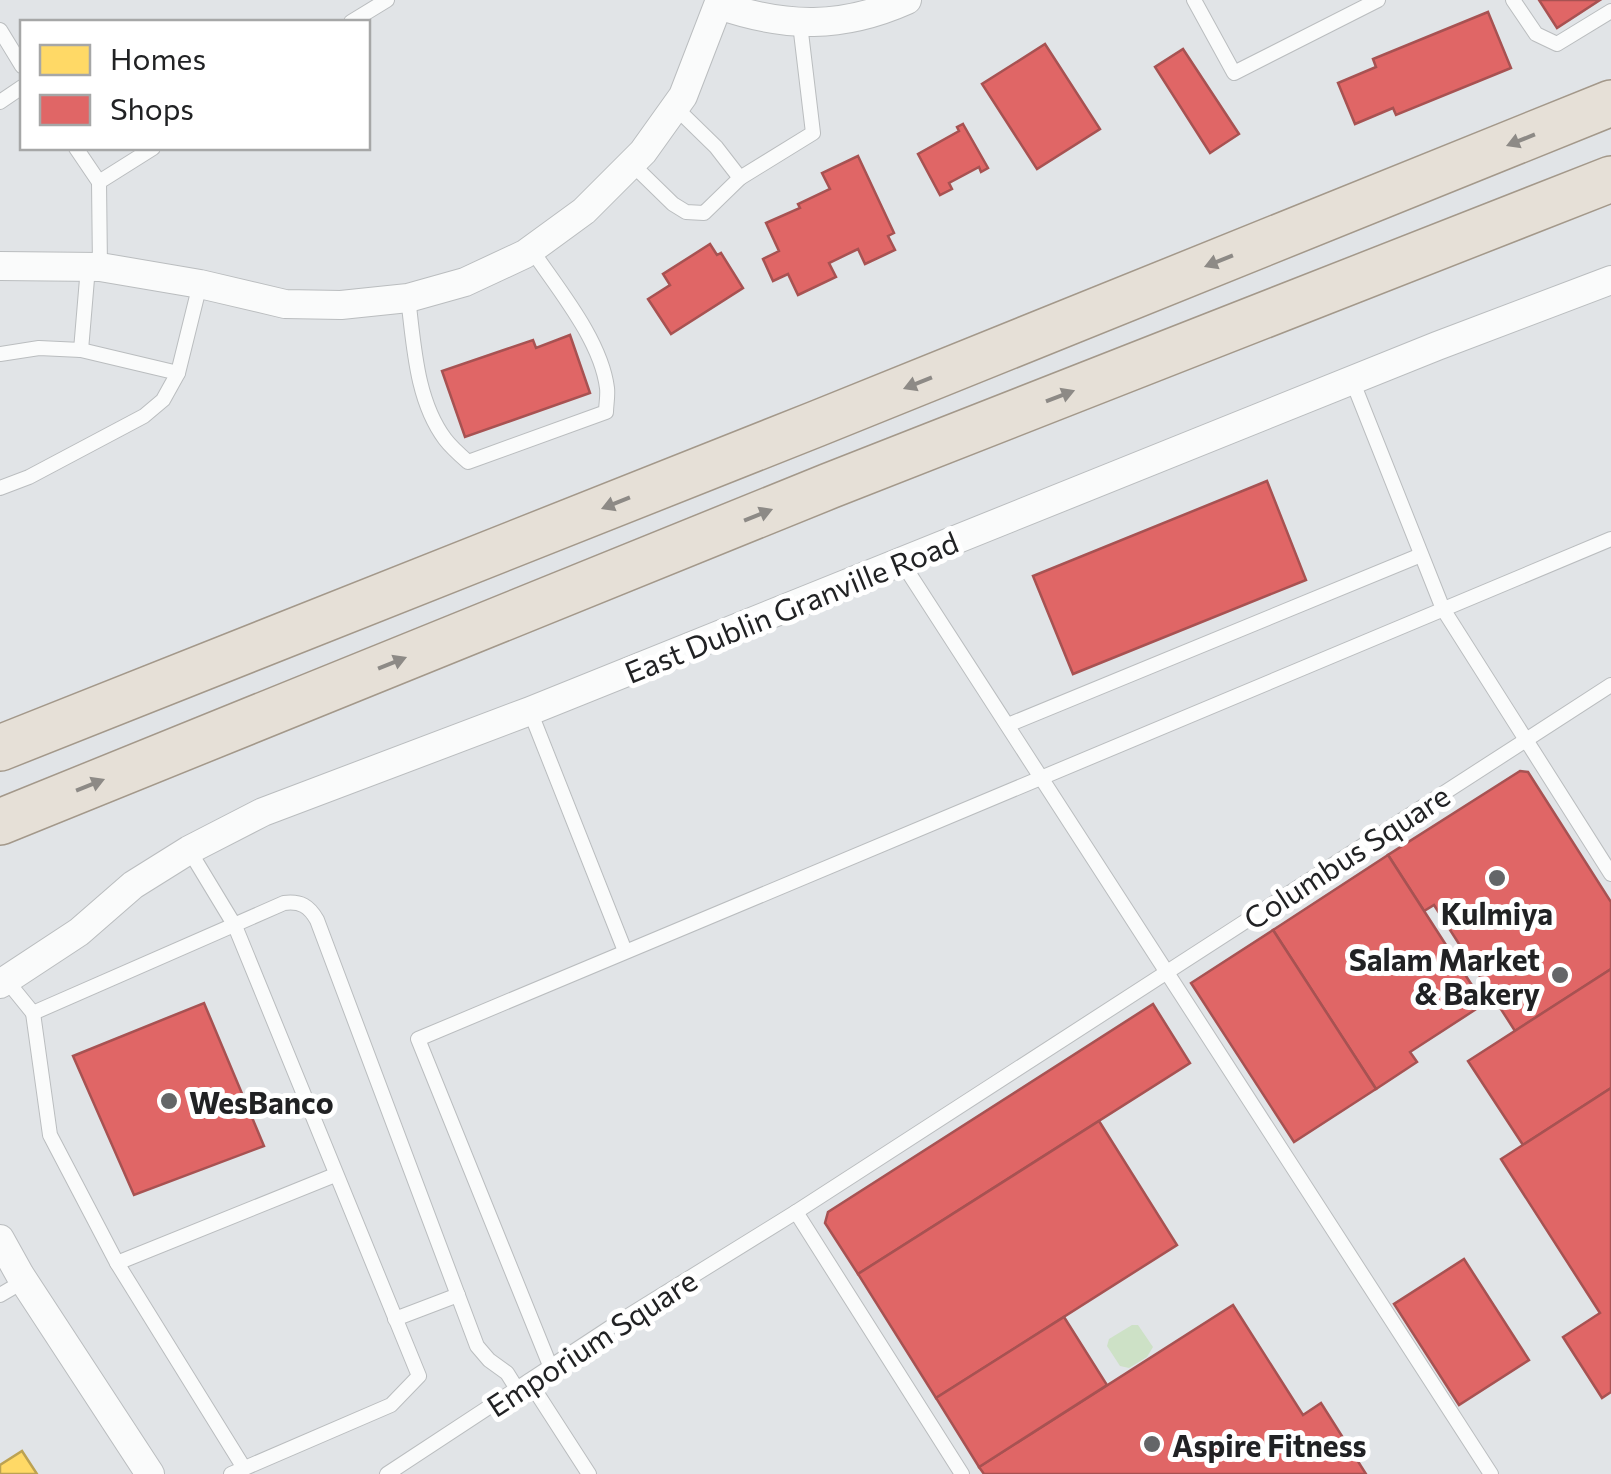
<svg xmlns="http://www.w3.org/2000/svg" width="1611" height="1474" font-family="Commissioner,sans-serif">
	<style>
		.green { fill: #cde1c6 }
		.homes { fill: #ffd966; stroke: #bca252; stroke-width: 2.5 }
		.shops { fill: #e06666; stroke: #a75252; stroke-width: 2.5 }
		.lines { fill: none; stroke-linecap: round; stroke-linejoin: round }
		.lane-casing { stroke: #babdbf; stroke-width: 16 }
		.street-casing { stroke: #babdbf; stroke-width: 30 }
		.primary-casing { stroke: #a3988a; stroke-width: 48 }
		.lane { stroke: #fafbfb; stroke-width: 14 }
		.street { stroke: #fafbfb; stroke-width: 28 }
		.primary { stroke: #e6e0d7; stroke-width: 45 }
		.oneway { fill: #8d8a86 }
		.poi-dot { fill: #646668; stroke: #fff; stroke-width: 4 }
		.labels { text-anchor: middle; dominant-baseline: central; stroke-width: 10; stroke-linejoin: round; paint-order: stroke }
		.street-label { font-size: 30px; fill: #212224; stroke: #fff }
		.poi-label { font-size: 30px; font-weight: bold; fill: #212224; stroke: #fff; text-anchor: start }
	</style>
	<rect width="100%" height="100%" fill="#e1e4e7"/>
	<!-- green -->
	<polygon class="green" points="1132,1325 1138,1325 1153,1347 1147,1357 1129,1368 1120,1366 1107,1346 1109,1339"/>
	<!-- homes -->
	<polygon class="homes" points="22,1451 37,1474 0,1474 0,1465"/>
	<!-- shops -->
	<g class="shops">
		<polygon points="1539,0 1600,0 1557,28"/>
		<polygon points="1488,12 1511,68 1396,115 1393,108 1355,124 1338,83 1376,67 1373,59"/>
		<polygon points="1045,44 1100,129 1037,169 982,84"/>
		<polygon points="1183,49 1239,134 1210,153 1155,67"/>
		<polygon points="963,124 988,168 981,172 979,167 949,183 952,189 940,195 918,154 959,131 957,127"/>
		<polygon points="858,156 894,233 888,236 895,250 865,264 858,249 829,263 836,277 798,295 788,274 773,281 763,259 779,251 766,223 800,208 798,204 830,189 822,173"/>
		<polygon points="710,244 717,255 721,253 743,288 671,334 648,299 670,285 663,274"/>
		<polygon points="570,335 590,393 465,437 442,371 533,340 536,348"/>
		<polygon points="1267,481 1306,580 1073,674 1033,576"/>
		<polygon points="1520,771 1528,772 1611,902 1611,969 1515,1031 1434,905 1424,911 1388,855"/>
		<polygon points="1388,855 1484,1004 1410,1052 1417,1062 1376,1089 1273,930"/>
		<polygon points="1273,930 1376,1089 1294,1142 1191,983"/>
		<polygon points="1611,969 1611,1088 1523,1145 1468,1061"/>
		<polygon points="204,1003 264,1146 134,1195 73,1056"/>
		<polygon points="1153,1004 1190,1063 858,1274 825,1223 828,1212"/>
		<polygon points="1611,1088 1611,1392 1602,1398 1563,1337 1600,1313 1501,1159"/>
		<polygon points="1099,1121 1177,1245 936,1398 858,1274"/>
		<polygon points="1464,1259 1529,1360 1459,1405 1394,1304"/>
		<polygon points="1233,1305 1303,1415 1321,1403 1366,1474 984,1474 979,1467"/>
		<polygon points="1064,1317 1107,1385 979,1467 936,1398"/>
	</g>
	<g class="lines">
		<!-- lane casing -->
		<g class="lane-casing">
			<g id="lane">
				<polyline points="1194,0 1234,73 1378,0"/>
				<polyline points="1513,0 1536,34 1557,44 1611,11"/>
				<polyline points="351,22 387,0"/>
				<polyline points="0,30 22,66"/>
				<polyline points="0,102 22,87"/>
				<polyline points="675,107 716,147 740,178 813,133 800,24"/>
				<polyline points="76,148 99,182"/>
				<polyline points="632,164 673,204 686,212 704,213 740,178"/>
				<polyline points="100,267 99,182 153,148"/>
				<path d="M408,298C414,345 416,400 445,439C451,447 460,455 468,462L606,412C606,405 608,396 607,388C601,340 558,289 531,249"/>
				<polyline points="81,350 178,373"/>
				<polyline points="0,354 39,348 81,350 88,267"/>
				<polyline points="1352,380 1443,609 1611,874"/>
				<polyline points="0,488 29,477 144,416 163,400 178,373 200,284"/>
				<polyline points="901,561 1491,1474"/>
				<polyline points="530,711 625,951"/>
				<polyline points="1008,725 1421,555"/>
				<polyline points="189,850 235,926 419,1376 391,1405 231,1474"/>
				<path d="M7,981L33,1013L284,903C301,901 309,906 317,920L477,1346L489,1360L507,1373L517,1389"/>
				<polyline points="33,1013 50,1135 117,1263 244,1468"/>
				<polyline points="796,1212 962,1474"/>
				<polyline points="117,1263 335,1175"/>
				<polyline points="0,1295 24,1281"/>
				<polyline points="395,1319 458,1295"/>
				<polyline points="551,1368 418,1039 1611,539"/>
				<polyline points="529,1381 589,1474"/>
				<polyline points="387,1474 620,1321 796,1212 1611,685"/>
			</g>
		</g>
		<!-- street casing -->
		<g class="street-casing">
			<g id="street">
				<path d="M719,5C786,28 842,29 907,0"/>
				<polyline points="0,266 100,267 200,284 285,304 341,305 408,298 465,282 525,254 584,211 643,152 683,96 720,0"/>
				<polyline points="0,984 79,932 133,885 189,850 263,812 530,711 1437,346 1611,280"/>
				<polyline points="0,1239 20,1275 150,1474"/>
			</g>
		</g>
		<!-- primary casing -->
		<g class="primary-casing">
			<g id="primary">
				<polyline points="0,748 816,424 1611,103"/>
				<polyline points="0,822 829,486 1611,179"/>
			</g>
		</g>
		<!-- lane -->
		<use href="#lane" class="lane"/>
		<!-- street -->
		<use href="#street" class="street"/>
		<!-- primary -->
		<use href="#primary" class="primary"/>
	</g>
	<!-- one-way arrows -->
	<defs><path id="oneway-solid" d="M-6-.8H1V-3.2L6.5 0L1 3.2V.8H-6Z" transform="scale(2.5)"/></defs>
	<g class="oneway">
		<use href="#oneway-solid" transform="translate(1521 140) rotate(158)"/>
		<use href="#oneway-solid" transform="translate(1219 261) rotate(158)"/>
		<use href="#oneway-solid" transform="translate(918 383) rotate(158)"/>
		<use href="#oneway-solid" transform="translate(1060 396) rotate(-21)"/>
		<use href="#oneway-solid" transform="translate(616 503) rotate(158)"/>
		<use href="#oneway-solid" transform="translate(758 515) rotate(-22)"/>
		<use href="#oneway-solid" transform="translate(392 663) rotate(-22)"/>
		<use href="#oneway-solid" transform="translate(90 785) rotate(-22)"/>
	</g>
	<!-- markers -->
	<g class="poi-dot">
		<circle cx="1497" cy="878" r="10"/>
		<circle cx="1560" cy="975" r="10"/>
		<circle cx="169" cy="1101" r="10"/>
		<circle cx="1152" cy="1444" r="10"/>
	</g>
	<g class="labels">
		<!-- street labels -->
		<g class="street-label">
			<text transform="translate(791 606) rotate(-22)">East Dublin Granville Road</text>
			<text transform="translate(1346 856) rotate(-33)">Columbus Square</text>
			<text transform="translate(591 1342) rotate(-33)">Emporium Square</text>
		</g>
		<!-- poi labels -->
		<g class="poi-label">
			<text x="1497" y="912" text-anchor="middle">Kulmiya</text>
			<text x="1540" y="958" text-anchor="end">Salam Market<tspan x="1540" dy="34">&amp; Bakery</tspan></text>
			<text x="189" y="1101">WesBanco</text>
			<text x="1172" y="1444">Aspire Fitness</text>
		</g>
	</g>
	<!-- legend -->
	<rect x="20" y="20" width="350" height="130" fill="#ffffff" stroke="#a6a7a7" stroke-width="2.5"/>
	<rect x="40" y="45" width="50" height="30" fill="#ffd966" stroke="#a6a7a7" stroke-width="2.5"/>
	<text x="110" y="70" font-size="30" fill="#212224">Homes</text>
	<rect x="40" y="95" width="50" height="30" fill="#e06666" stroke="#a6a7a7" stroke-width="2.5"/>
	<text x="110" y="120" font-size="30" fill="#212224">Shops</text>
</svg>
